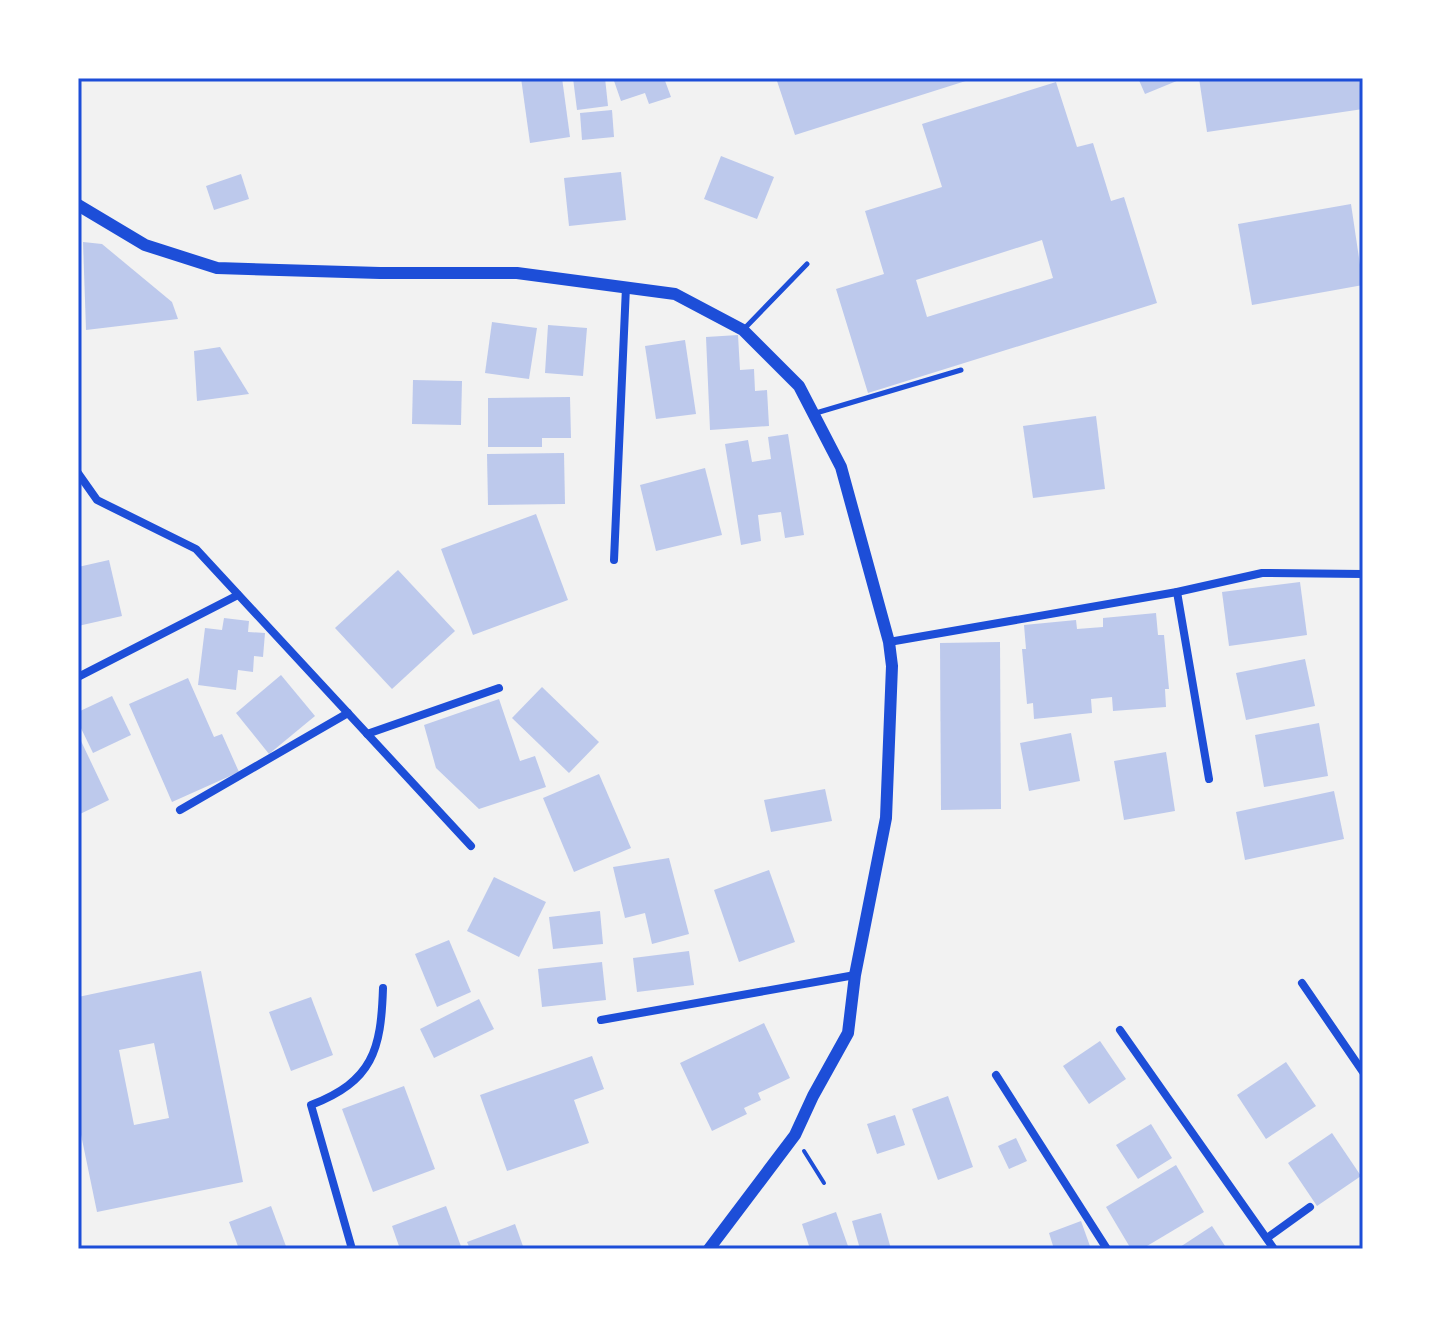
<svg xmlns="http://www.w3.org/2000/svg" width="1441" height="1327" font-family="'PT Sans Narrow',sans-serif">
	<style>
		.building { fill: #bdc9ec; fill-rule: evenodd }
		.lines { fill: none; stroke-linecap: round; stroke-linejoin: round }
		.path { stroke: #1d4ed8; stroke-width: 4 }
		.service { stroke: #1d4ed8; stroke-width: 5 }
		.minor { stroke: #1d4ed8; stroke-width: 8 }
		.tertiary { stroke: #1d4ed8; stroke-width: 12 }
		.neatline { fill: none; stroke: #1d4ed8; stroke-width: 3 }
	</style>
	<rect width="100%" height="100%" fill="#f2f2f2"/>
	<!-- building -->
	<g class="building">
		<polygon points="521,78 562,78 570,137 530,143"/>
		<polygon points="573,78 605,78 608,106 577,110"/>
		<polygon points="613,78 664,78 671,97 649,104 645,93 621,101"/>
		<polygon points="776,78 972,78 972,79 795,135"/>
		<polygon points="1138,78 1184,78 1145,94"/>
		<polygon points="1199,78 1359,78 1363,109 1207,132"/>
		<path d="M1056,82L1077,147L1093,143L1111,201L1124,197L1157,303L868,393L836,289L884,274L865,211L942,187L922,124ZM1042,240L1053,278L927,317L916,280Z"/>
		<polygon points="612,110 614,137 582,140 580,113"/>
		<polygon points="721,156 774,177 757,219 704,199"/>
		<polygon points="621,172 626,220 569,226 564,178"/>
		<polygon points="241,174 249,199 214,210 206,186"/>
		<polygon points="1351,204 1363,285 1252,305 1238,224"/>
		<polygon points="83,242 102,244 172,302 178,319 86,330"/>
		<polygon points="492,322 537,328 529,379 485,373"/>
		<polygon points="548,325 587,328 583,376 545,373"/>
		<polygon points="738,335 740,370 754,369 755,391 767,390 769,426 710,430 706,337"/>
		<polygon points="685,340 696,414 656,419 645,346"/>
		<polygon points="220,347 249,394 197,401 194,351"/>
		<polygon points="413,380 462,381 461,425 412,424"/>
		<polygon points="570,397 571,438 542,438 542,447 488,447 488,398"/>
		<polygon points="1096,416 1105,489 1033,498 1023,426"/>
		<polygon points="788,434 804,535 785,538 781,512 758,515 761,541 741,545 725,444 748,440 752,462 771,459 768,437"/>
		<polygon points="564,453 565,504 488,505 487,454"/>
		<polygon points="705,468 722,535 656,551 640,485"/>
		<polygon points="536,514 568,600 473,635 441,549"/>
		<polygon points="109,560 122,616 78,626 78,567"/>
		<polygon points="398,570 455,631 392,689 335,628"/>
		<polygon points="1300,582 1307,635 1229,646 1222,592"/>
		<polygon points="1156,613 1158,635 1164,635 1169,689 1165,689 1166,707 1113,711 1112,697 1091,699 1092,713 1034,719 1033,703 1027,704 1022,649 1026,649 1024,625 1076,620 1077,629 1103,627 1103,618"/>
		<polygon points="224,618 249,621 248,632 265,633 263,657 254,656 253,672 238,670 236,690 198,685 205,628 222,630"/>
		<polygon points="1000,642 1001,809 941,810 940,643"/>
		<polygon points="1305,659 1315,706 1246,720 1236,673"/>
		<polygon points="281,675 315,716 269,754 236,713"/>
		<polygon points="188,678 214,737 222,734 239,772 172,802 129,704"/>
		<polygon points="542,687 599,742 569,773 512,718"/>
		<polygon points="112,696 131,735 93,753 78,722 78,712"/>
		<polygon points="499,699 520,761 535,756 546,787 479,809 436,768 424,725"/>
		<polygon points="1319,723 1328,776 1264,787 1255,735"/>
		<polygon points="1071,733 1080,781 1029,791 1020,743"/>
		<polygon points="81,741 109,800 78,815 78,743"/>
		<polygon points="1166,752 1175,811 1124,820 1114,761"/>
		<polygon points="599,774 631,848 574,872 543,798"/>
		<polygon points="825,789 832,821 771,832 764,800"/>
		<polygon points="1334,791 1344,839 1245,860 1236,812"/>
		<polygon points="669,858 689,934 652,944 645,913 625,918 613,867"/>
		<polygon points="769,870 795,942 739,962 714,890"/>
		<polygon points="494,877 546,902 519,957 467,931"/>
		<polygon points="600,911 603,944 553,949 549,917"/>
		<polygon points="449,940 471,992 437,1007 415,954"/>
		<polygon points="689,951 694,985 637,992 633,958"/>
		<polygon points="602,962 606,1000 542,1007 538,969"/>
		<path d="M201,971L243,1182L97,1212L78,1120V997ZM154,1043L169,1118L134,1125L119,1050Z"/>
		<polygon points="311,997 333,1055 291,1071 269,1012"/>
		<polygon points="479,999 494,1029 434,1058 420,1029"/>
		<polygon points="764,1023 790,1078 758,1093 761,1100 744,1108 747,1114 712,1131 680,1063"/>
		<polygon points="1100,1041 1126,1079 1089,1104 1063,1066"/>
		<polygon points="592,1056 604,1089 574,1100 589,1143 507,1171 480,1095"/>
		<polygon points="1286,1062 1316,1106 1266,1139 1237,1095"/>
		<polygon points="404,1086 435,1169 373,1192 342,1109"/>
		<polygon points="948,1096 973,1167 938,1180 912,1109"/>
		<polygon points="895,1115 905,1145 877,1154 867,1124"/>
		<polygon points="1151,1124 1172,1158 1138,1179 1116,1145"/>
		<polygon points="1332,1133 1361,1176 1317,1206 1288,1163"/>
		<polygon points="1016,1138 1027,1161 1009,1169 998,1146"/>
		<polygon points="1176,1165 1204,1212 1142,1249 1131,1249 1106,1207"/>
		<polygon points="271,1206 287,1249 239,1249 229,1222"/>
		<polygon points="446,1206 462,1249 400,1249 392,1226"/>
		<polygon points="836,1212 849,1249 810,1249 802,1224"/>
		<polygon points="881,1213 891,1249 860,1249 852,1221"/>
		<polygon points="1081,1221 1091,1249 1054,1249 1049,1233"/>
		<polygon points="515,1224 524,1249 470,1249 467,1242"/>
		<polygon points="1212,1226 1227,1249 1177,1249"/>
	</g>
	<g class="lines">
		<!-- path -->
		<polyline class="path" points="804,1151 824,1183"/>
		<!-- service -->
		<g class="service">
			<polyline points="744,329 807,264"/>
			<polyline points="816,413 961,370"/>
		</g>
		<!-- minor -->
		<g class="minor">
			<polyline points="78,473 97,500 196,549 471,846"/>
			<polyline points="614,560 626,287"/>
			<polyline points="1177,592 1209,779"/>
			<polyline points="889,642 1177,592 1262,573 1363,574"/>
			<polyline points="78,677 238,595"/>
			<polyline points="367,734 499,688"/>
			<polyline points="180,810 348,713"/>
			<polyline points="1302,983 1363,1072"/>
			<polyline points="601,1020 855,975"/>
			<polyline points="1120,1030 1274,1249"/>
			<polyline points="996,1075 1107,1249"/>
			<polyline points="1267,1238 1310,1207"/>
			<path d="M352,1249L311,1105C373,1081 381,1050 383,988"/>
		</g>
		<!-- tertiary -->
		<polyline class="tertiary" points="78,205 145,245 217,268 380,273 517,273 675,294 743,330 799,386 841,467 889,642 892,666 886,818 855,975 848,1033 813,1096 795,1135 709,1249"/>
	</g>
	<!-- border -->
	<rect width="1441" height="1327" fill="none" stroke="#ffffff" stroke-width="160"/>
	<rect x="80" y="80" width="1281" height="1167" class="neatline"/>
</svg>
